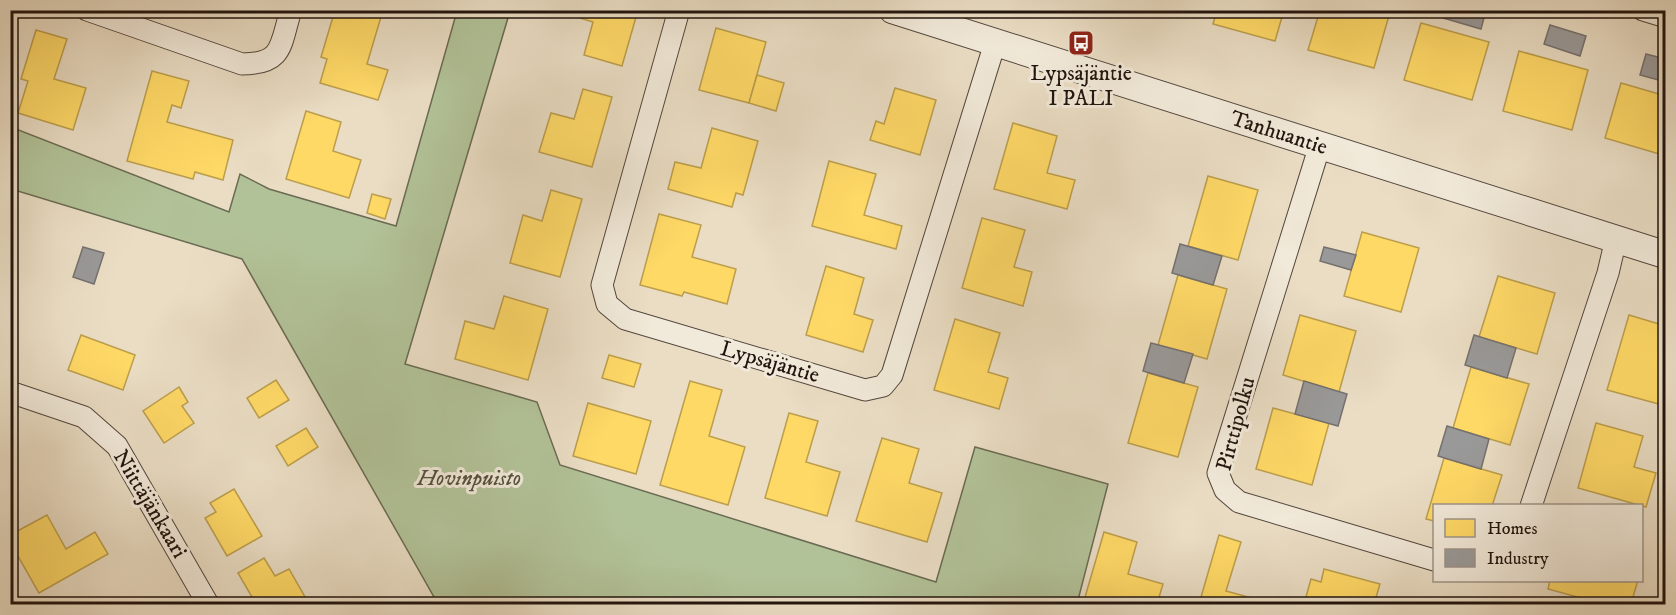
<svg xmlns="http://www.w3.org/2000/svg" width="1676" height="615" font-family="'IM FELL DW Pica',serif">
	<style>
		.green { fill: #b2c298; stroke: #6a6b53; stroke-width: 1.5 }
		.homes { fill: #ffd966; stroke: #bc9e4c; stroke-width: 1.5 }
		.industry { fill: #999; stroke: #75716f; stroke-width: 1.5 }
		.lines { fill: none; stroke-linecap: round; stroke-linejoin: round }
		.minor-casing { stroke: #53463c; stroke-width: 23 }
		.tertiary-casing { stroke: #53463c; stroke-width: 29 }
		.minor { stroke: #f1e9d9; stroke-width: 21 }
		.tertiary { stroke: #f1e9d9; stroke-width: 27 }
		.labels { text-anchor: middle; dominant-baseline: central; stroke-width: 6; stroke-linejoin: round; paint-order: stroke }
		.poi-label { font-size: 22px; fill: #21140e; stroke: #f1e9d9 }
		.street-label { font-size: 22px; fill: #21140e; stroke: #f1e9d9 }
		.park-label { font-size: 22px; font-style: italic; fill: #54513e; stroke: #f1e9d9 }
	</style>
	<rect width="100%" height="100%" fill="#eaddc4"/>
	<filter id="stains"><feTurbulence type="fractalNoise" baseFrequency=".00333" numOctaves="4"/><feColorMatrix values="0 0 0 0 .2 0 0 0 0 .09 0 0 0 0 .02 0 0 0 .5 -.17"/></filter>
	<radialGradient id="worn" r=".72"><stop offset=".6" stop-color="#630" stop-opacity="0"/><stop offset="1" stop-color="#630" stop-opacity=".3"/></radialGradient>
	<!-- green -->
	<polygon class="green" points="457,11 510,11 405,364 537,402 560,465 936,582 975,447 1108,484 1077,604 438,604 242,259 11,189 11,127 229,212 240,174 269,189 396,226"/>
	<!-- homes -->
	<g class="homes">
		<polygon points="224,10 241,10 240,15"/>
		<polygon points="335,10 383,10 367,64 388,70 378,100 320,83 327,59 321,57"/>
		<polygon points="571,10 638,10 622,66 584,55 593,22 570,15"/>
		<polygon points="1217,10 1284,10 1275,41 1213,24"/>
		<polygon points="1320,10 1390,12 1374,68 1308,50"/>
		<polygon points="1421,23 1489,42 1472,100 1404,80"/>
		<polygon points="716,28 766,42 749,103 699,90"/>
		<polygon points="36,30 67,39 54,79 86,88 73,130 18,113 28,81 21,79"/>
		<polygon points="1519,51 1588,70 1572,130 1503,111"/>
		<polygon points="152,71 189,81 181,108 172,105 167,122 233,140 223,180 195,172 193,179 127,161"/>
		<polygon points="757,75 784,83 776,111 749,103"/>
		<polygon points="1621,83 1666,96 1666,156 1605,138"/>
		<polygon points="895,88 936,100 920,155 870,140 876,121 884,124"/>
		<polygon points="583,89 612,97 592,167 539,152 551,113 574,119"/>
		<polygon points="306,111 341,122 333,151 361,160 349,198 286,179"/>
		<polygon points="1013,123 1057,136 1047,173 1075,180 1067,209 994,189"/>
		<polygon points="712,128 758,141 743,195 736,193 732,207 668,189 675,162 701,168"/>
		<polygon points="829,161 876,174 864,215 902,226 896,249 812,226"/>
		<polygon points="1208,176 1258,190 1238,260 1188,246"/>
		<polygon points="551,190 582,199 560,277 510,263 523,215 542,221"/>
		<polygon points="372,194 391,199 385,219 367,213"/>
		<polygon points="659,214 701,225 692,257 736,269 727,304 684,292 682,296 640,285"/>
		<polygon points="982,218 1025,230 1014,267 1032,272 1023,306 962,288"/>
		<polygon points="1362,232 1419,248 1401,312 1344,296"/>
		<polygon points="826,266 864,278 854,314 873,320 863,352 806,335"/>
		<polygon points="1178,275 1227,289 1207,359 1158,345"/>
		<polygon points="1498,276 1555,293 1537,354 1479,337"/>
		<polygon points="504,296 548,309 528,380 455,359 465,321 494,329"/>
		<polygon points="1300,315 1356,331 1339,392 1283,375"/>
		<polygon points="1629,315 1666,326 1666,406 1607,390"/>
		<polygon points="955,319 1000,333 988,372 1008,378 999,409 934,390"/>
		<polygon points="81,335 135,355 123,390 68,370"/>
		<polygon points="609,355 641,364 634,387 602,378"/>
		<polygon points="1471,367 1529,384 1510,445 1453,428"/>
		<polygon points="1148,373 1198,387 1178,457 1128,443"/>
		<polygon points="276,380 289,400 259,418 247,398"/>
		<polygon points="690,381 722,390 709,436 745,447 728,505 660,485"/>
		<polygon points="179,387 188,402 182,406 194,423 164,443 143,411"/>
		<polygon points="588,403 651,421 636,474 573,456"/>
		<polygon points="1273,408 1329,423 1312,485 1256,469"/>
		<polygon points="789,413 818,421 806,462 840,472 827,516 765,498"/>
		<polygon points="1596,423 1643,436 1634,467 1656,473 1646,507 1578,488"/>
		<polygon points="306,428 318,447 288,466 276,446"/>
		<polygon points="882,438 919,449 909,483 942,493 927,542 856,521"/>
		<polygon points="1444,458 1502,475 1492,506 1434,506 1434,521 1426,519"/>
		<polygon points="234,489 262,536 227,556 205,518 216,512 210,503"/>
		<polygon points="47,515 66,549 95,532 108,554 39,593 10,542 10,535"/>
		<polygon points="1104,532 1137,542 1128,574 1163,584 1157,604 1083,604"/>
		<polygon points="1219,535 1241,542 1226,591 1274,604 1199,604"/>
		<polygon points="264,558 275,576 289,569 309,604 256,604 238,573"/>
		<polygon points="1324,569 1380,584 1374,604 1304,604 1311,579 1321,582"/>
		<polygon points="1550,580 1638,580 1631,604 1603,604 1548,589"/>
	</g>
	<!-- industry -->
	<g class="industry">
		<polygon points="1445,10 1486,10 1481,29 1443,18"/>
		<polygon points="1550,25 1586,36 1580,56 1544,44"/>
		<polygon points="1646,54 1666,59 1666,82 1640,75"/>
		<polygon points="1180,244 1222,256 1213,285 1172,273"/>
		<polygon points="83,247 104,253 94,284 73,277"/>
		<polygon points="1324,247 1356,255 1351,270 1320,261"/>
		<polygon points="1474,335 1516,348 1507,378 1465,365"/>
		<polygon points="1151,343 1193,354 1184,383 1143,371"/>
		<polygon points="1304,381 1347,394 1338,426 1295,414"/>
		<polygon points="1447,426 1489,439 1481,469 1438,456"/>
	</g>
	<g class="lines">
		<!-- minor casing -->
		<g class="minor-casing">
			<g id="minor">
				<path d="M87,10L242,64C284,64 280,45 291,10"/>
				<polyline points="679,10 602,285 607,304 625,319 865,390 883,386 892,375 995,43"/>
				<polyline points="1643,10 1666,17"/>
				<polyline points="1320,145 1218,473 1225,490 1239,502 1434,560"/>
				<polyline points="10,392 84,417 117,446 208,604"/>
				<polyline points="1531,506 1608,273 1616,239"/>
			</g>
		</g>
		<!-- tertiary casing -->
		<g class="tertiary-casing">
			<g id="tertiary">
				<path id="s1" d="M893,10L1666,255"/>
			</g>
		</g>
		<!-- minor -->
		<use href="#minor" class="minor"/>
		<!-- tertiary -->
		<use href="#tertiary" class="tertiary"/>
	</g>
	<!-- icons -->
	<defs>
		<g id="bus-square" transform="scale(1.35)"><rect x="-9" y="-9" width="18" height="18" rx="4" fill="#8f2418" stroke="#f1e9d9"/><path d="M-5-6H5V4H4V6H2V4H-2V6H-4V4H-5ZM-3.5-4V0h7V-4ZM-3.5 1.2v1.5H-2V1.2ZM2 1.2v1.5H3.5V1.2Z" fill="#fff"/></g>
	</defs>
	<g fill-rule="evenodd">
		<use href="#bus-square" x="1081" y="43"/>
	</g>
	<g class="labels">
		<!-- poi labels -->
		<g class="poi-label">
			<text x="1081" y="73">Lypsäjäntie<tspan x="1081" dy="25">I PALI</tspan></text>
		</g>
		<!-- street labels -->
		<g class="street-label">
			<text stroke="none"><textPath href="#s1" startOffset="405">Tanhuantie</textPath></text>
			<text transform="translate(770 362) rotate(16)">Lypsäjäntie</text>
			<text transform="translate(1236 424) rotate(-75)">Pirttipolku</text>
			<text transform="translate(150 504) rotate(59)">Niittäjänkaari</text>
		</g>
		<!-- park labels -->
		<g class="park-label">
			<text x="469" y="478">Hovinpuisto</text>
		</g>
	</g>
	<!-- margin -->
	<rect width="1676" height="615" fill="none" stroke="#eaddc4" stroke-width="36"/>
	<rect x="12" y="12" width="1652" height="591" fill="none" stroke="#21140e" stroke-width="3"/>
	<rect x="18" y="18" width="1640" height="579" fill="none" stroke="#21140e" stroke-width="1.5"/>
	<!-- legend -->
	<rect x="1433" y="504" width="210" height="78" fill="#f1e9d9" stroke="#9e9488" stroke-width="1.5"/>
	<rect x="1445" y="519" width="30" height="18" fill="#ffd966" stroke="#9e9488" stroke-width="1.5"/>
	<text x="1487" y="534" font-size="18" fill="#21140e">Homes</text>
	<rect x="1445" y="549" width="30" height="18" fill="#999999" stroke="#9e9488" stroke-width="1.5"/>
	<text x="1487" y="564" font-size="18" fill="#21140e">Industry</text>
	<rect width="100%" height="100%" filter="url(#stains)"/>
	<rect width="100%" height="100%" fill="url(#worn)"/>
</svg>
